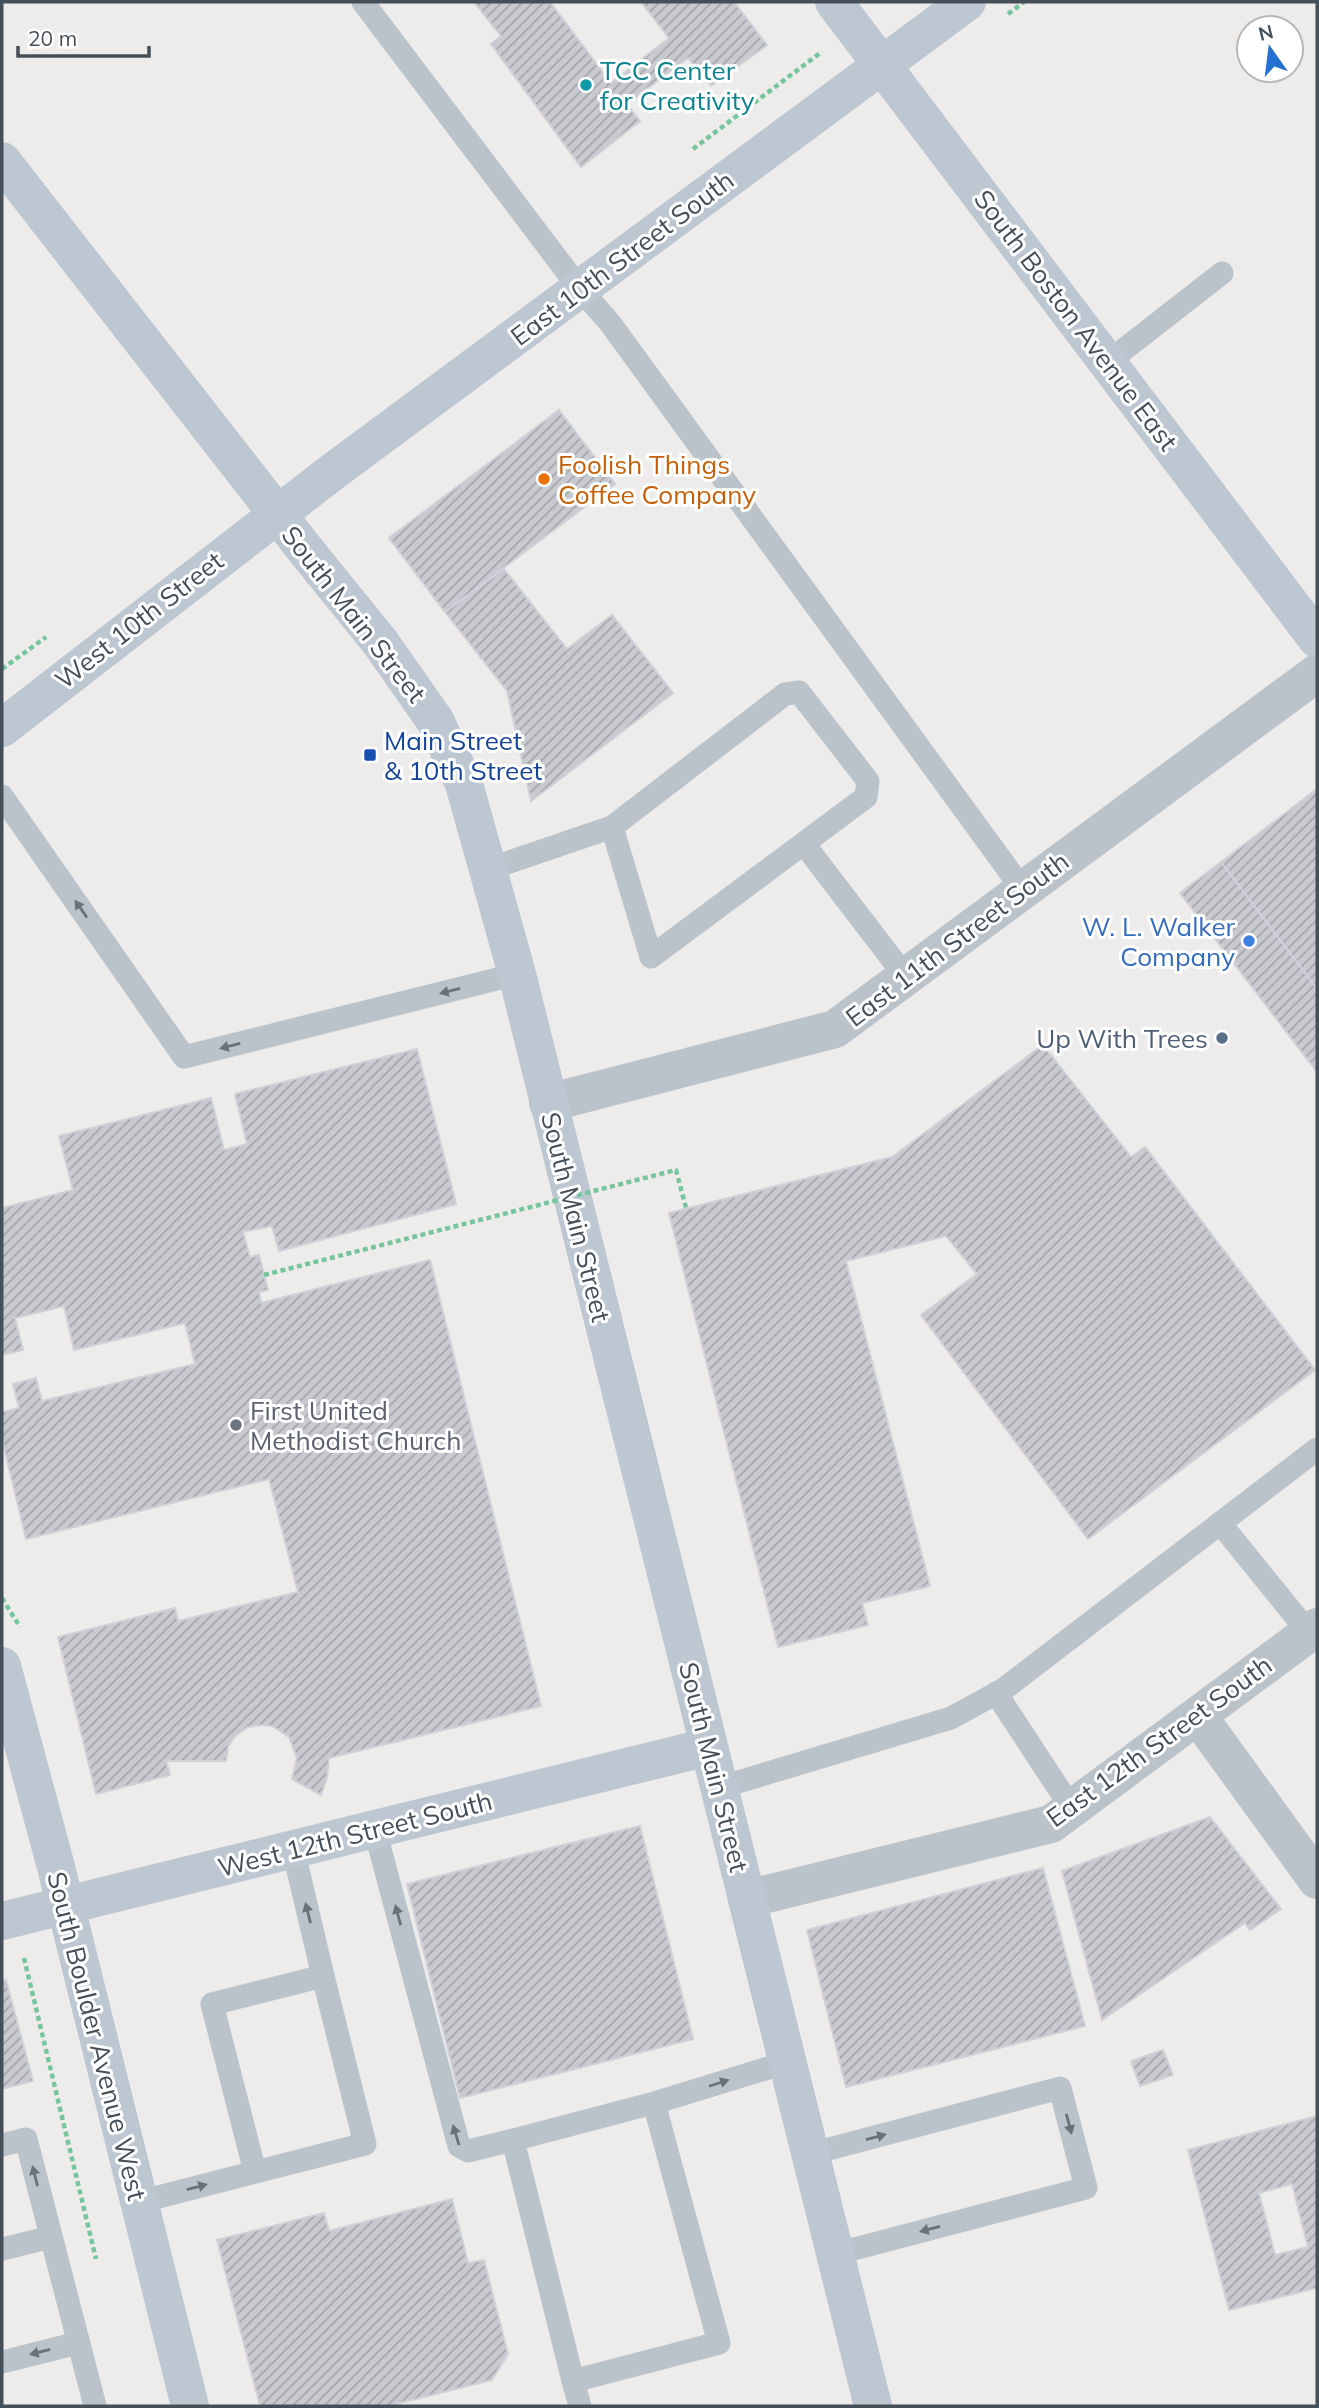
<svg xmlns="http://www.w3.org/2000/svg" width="1319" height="2408" font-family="Mulish,sans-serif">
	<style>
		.building { fill: url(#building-hatch); stroke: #cfd1d7; stroke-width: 2; fill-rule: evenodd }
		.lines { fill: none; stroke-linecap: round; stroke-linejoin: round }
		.path { stroke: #75c69d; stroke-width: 4.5; stroke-dasharray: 5 3.5; stroke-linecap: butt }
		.lane { stroke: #bac3ca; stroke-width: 23 }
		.street { stroke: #bac3ca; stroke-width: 38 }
		.secondary { stroke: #bcc7d2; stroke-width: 38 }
		.path-bridge { stroke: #75c69d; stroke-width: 4.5; stroke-dasharray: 5 3.5; stroke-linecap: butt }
		.oneway { fill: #68727a }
		.culture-dot { fill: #0f9aa8; stroke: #fff; stroke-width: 2.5 }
		.food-dot { fill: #e8710a; stroke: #fff; stroke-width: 2.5 }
		.transit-dot { fill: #1a4fb4; stroke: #fff; stroke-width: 2.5 }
		.shop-dot { fill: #3f7fe0; stroke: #fff; stroke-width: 2.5 }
		.service-dot { fill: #5c6f8a; stroke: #fff; stroke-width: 2.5 }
		.worship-dot { fill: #6b7280; stroke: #fff; stroke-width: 2.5 }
		.labels { text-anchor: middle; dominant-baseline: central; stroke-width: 6; stroke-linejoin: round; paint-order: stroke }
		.culture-label { font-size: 26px; fill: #0d838f; stroke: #fff; text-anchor: start }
		.street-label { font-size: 26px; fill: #454f57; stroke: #fff }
		.food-label { font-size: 26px; fill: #c56008; stroke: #fff; text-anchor: start }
		.transit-label { font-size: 26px; fill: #164399; stroke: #fff; text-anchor: start }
		.shop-label { font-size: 26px; fill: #366cbe; stroke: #fff; text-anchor: end }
		.service-label { font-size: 26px; fill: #4e5e75; stroke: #fff; text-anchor: end }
		.worship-label { font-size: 26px; fill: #5b616d; stroke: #fff; text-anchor: start }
	</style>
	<defs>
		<pattern id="building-hatch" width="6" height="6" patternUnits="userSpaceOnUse" patternTransform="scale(1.75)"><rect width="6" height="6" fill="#c8cad0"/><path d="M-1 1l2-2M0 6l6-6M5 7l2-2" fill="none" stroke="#a4a6ac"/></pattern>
	</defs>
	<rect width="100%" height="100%" fill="#eeebeb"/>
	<!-- building -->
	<g class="building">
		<polygon points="474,2 550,2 611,83 669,38 641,2 734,2 767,45 711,86 688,58 627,104 640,121 581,167 491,44 501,36"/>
		<polygon points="559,410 615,484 445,612 389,538"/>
		<polygon points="504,569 567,649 612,615 673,693 531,801 507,691 445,612"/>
		<polygon points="1317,789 1317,989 1221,862"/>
		<polygon points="1221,862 1317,989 1317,1072 1180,893"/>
		<polygon points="1043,1045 1131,1157 1145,1147 1315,1370 1088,1539 921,1315 977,1274 946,1236 846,1261 930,1586 862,1603 868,1625 778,1647 669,1213 892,1157"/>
		<polygon points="417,1049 456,1204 279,1251 272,1226 243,1232 250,1257 259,1255 268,1290 259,1292 261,1303 430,1260 541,1706 329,1758 327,1777 321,1795 292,1779 297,1758 289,1737 272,1726 261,1725 248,1727 234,1737 228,1747 226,1761 166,1761 170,1775 96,1794 58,1637 175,1608 178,1621 298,1592 269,1479 26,1539 2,1439 2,1412 19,1408 13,1384 36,1378 42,1401 195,1364 185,1323 74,1350 64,1306 15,1318 23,1350 2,1355 2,1208 73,1190 59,1136 211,1098 224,1150 247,1144 235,1094"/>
		<polygon points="1210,1817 1281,1909 1250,1930 1245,1923 1102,2020 1062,1871"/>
		<polygon points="640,1826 693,2039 460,2098 407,1884"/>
		<polygon points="1043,1868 1085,2026 846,2087 807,1930"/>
		<polygon points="6,1980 33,2081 2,2089 2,1981"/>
		<polygon points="1163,2050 1173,2075 1140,2086 1131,2061"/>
		<path d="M1317,2116V2288L1229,2310L1188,2150ZM1292,2184L1308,2247L1275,2255L1259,2193Z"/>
		<polygon points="452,2199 468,2263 484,2260 508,2354 492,2380 388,2406 260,2406 217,2240 324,2213 329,2231"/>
	</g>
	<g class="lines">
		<!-- path -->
		<g class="path">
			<polyline points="1008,14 1024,2"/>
			<polyline points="693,149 820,53"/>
			<polyline points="2,669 46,637"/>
			<polyline points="2,1598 20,1627"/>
			<polyline points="24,1958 96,2259"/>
		</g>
		<!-- lane -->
		<g class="lane">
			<polyline points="363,2 580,289 610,323 1023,890"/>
			<polyline points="1108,362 1222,273"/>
			<polyline points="2,796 184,1057 517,974"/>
			<polyline points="804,844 905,976"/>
			<polyline points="489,869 612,827 785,694 799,692 868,781 866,797 651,957 612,827"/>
			<polyline points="1220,1523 1309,1633"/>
			<polyline points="996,1693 1072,1809"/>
			<polyline points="718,1788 951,1718 1004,1689 1317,1449"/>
			<polyline points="375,1830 459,2146 468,2151 513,2140"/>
			<polyline points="293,1849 323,1976"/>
			<polyline points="654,2103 719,2343 573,2381 513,2140 654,2103 788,2062"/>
			<polyline points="2,2145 26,2139 95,2406"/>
			<polyline points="810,2154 1060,2088 1086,2188 835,2254"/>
			<polyline points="139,2202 365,2144 323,1976 212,2004 255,2172"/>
			<polyline points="2,2249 51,2237"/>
			<polyline points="2,2362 78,2343"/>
			<polyline points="573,2381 580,2406"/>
		</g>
		<!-- street -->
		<g class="street">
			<polyline points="548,1103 835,1029 1317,673"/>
			<polyline points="1198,1716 1317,1880"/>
			<polyline points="747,1899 1051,1824 1317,1627"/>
		</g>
		<!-- secondary -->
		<g class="secondary">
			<polyline points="834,2 1317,639"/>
			<polyline points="2,161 303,547 380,642 436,722 464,784 517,974 873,2406"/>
			<polyline points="2,728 331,473 967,2"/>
			<polyline points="2,1666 56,1867 190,2406"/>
			<polyline points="2,1921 708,1747"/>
		</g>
		<!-- path-bridge -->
		<polyline class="path-bridge" points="264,1275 676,1170 686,1208"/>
	</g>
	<!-- one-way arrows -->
	<defs><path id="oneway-solid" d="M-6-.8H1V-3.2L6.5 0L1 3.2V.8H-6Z" transform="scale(1.75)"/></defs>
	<g class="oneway">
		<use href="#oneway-solid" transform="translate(81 909) rotate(-125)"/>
		<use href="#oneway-solid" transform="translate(450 991) rotate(166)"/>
		<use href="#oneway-solid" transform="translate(230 1046) rotate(166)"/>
		<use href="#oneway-solid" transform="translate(308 1913) rotate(-104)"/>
		<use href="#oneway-solid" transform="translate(398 1915) rotate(-105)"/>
		<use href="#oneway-solid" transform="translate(719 2083) rotate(-18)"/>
		<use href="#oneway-solid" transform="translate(1069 2124) rotate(75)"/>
		<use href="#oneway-solid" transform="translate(456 2135) rotate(-107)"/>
		<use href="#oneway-solid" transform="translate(876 2137) rotate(-15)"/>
		<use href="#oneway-solid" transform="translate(35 2176) rotate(-104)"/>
		<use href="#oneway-solid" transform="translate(197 2187) rotate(-15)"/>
		<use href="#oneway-solid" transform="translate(930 2229) rotate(165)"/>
		<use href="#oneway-solid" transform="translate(40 2352) rotate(166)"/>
	</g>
	<!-- markers -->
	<circle class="culture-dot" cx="586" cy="85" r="7"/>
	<circle class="food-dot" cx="544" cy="479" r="7"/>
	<rect class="transit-dot" x="363" y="748" width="14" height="14" rx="3.5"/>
	<circle class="shop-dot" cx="1249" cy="941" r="7"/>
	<circle class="service-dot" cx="1222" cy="1038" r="7"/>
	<circle class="worship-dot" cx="236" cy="1425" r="7"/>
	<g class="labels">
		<!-- culture labels -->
		<g class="culture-label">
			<text x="600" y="70">TCC Center<tspan x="600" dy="30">for Creativity</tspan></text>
		</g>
		<!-- street labels -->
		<g class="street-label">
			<text transform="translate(622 258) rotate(-37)">East 10th Street South</text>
			<text transform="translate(1076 320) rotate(53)">South Boston Avenue East</text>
			<text transform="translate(354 614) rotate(52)">South Main Street</text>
			<text transform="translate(139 620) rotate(-38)">West 10th Street</text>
			<text transform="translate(957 939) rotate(-37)">East 11th Street South</text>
			<text transform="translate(576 1217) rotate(76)">South Main Street</text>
			<text transform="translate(1159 1741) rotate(-36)">East 12th Street South</text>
			<text transform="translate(714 1767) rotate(76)">South Main Street</text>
			<text transform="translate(355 1834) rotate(-14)">West 12th Street South</text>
			<text transform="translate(97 2036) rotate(76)">South Boulder Avenue West</text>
		</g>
		<!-- food labels -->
		<g class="food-label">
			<text x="558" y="464">Foolish Things<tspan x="558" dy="30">Coffee Company</tspan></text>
		</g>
		<!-- transit labels -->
		<g class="transit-label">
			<text x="384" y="740">Main Street<tspan x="384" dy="30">&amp; 10th Street</tspan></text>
		</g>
		<!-- shop labels -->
		<g class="shop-label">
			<text x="1235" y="926">W. L. Walker<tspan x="1235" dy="30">Company</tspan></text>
		</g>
		<!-- service labels -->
		<g class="service-label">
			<text x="1208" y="1038">Up With Trees</text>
		</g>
		<!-- worship labels -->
		<g class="worship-label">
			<text x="250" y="1410">First United<tspan x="250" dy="30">Methodist Church</tspan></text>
		</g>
	</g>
	<!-- border -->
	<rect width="1319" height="2408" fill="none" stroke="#454f57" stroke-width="7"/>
	<!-- north arrow -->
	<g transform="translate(1270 49) rotate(346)"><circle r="33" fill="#ffffff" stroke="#b5b9bc" stroke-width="2"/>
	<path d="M0-5L12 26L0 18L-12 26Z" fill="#2370d0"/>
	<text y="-10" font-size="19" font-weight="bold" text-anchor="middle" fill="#454f57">N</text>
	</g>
	<!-- scale -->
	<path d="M18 46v10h131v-10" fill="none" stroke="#454f57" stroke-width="3.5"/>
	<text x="28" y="46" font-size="21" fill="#454f57" stroke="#ffffff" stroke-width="5" paint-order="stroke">20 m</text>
</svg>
